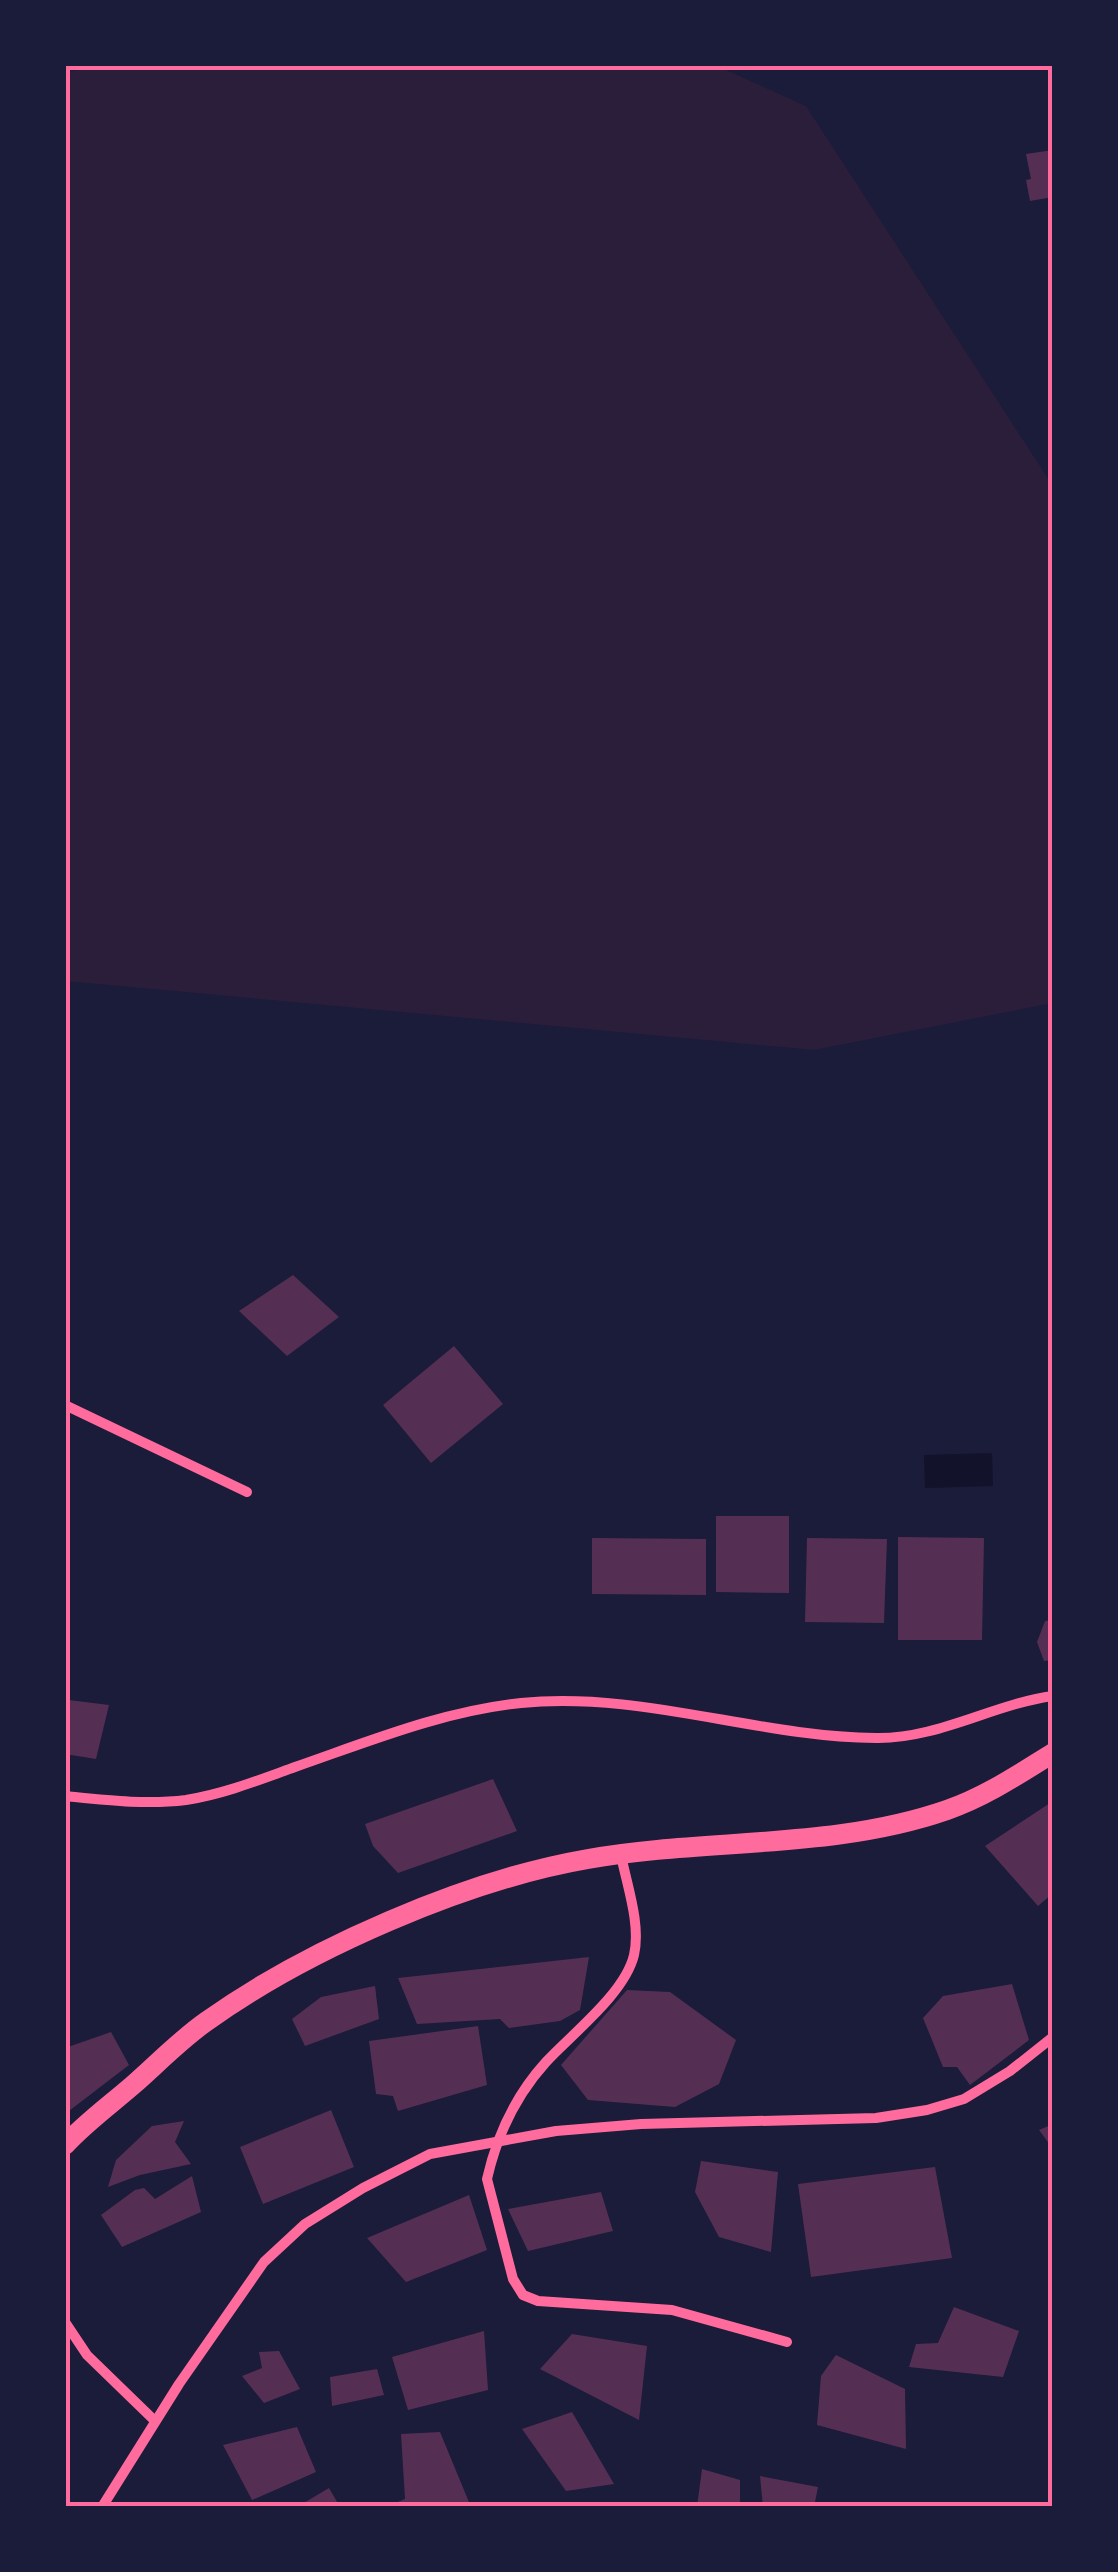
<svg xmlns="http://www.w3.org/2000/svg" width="1118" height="2572" font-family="'Fira Sans Condensed',sans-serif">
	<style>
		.green { fill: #2a1e3b }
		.water { fill: #12122b }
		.building { fill: #542f53 }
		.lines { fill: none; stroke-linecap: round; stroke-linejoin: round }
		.minor { stroke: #ff6b9d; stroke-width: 10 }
		.secondary { stroke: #ff6b9d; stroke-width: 20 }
		.neatline { fill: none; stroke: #ff6b9d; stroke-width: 4 }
	</style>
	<rect width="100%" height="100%" fill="#1b1b3a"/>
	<!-- green -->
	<polygon class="green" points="112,65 715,65 806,106 1053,486 1053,1003 814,1050 65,981 65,72"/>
	<!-- water -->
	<polygon class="water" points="992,1453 993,1486 925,1488 924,1455"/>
	<!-- building -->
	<g class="building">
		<polygon points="1053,150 1053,197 1030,201 1026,180 1031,179 1026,154"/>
		<polygon points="293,1275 339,1317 287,1356 239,1311"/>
		<polygon points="454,1346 503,1404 431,1463 383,1405"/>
		<polygon points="716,1516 789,1516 789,1593 716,1592"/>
		<polygon points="898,1537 984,1538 982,1640 898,1640"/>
		<polygon points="592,1538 706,1539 706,1595 592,1594"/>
		<polygon points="807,1538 887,1539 884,1623 805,1622"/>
		<polygon points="1053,1620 1053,1660 1044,1661 1037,1642 1045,1621"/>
		<polygon points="69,1700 109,1705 96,1759 65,1754 65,1711"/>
		<polygon points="493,1779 517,1831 398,1873 373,1846 365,1824"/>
		<polygon points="1053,1801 1053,1893 1038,1906 985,1846"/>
		<polygon points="589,1957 580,2010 560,2021 509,2028 500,2019 417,2024 398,1978"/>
		<polygon points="1012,1984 1029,2040 970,2085 957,2067 943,2067 923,2018 943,1996"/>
		<polygon points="375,1986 379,2019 305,2046 292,2019 321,1997"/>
		<polygon points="627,1990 670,1992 736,2040 719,2084 675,2107 588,2100 561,2065"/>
		<polygon points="478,2026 487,2085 398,2111 393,2096 376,2094 369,2041"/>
		<polygon points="111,2032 129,2065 65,2114 65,2048"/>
		<polygon points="331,2110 354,2167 263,2204 240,2147"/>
		<polygon points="184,2121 175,2142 191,2164 140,2175 108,2187 116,2160 152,2126"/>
		<polygon points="1053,2124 1053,2149 1039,2130"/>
		<polygon points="701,2161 778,2172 771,2252 719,2237 695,2192"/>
		<polygon points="935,2167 952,2258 811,2277 798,2184"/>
		<polygon points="192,2176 201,2212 122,2247 101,2215 135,2190 144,2188 155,2199"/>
		<polygon points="601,2192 613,2231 528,2251 508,2209"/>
		<polygon points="469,2195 487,2250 406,2282 367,2238"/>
		<polygon points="954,2307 1019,2331 1003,2377 909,2367 916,2344 938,2343"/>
		<polygon points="484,2331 488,2390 408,2410 392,2357"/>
		<polygon points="572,2334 647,2346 639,2420 540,2369"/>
		<polygon points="279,2351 300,2389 264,2403 242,2376 262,2368 259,2352"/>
		<polygon points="836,2355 905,2389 906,2449 817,2425 821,2376"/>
		<polygon points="377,2369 384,2395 332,2406 330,2377"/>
		<polygon points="572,2412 614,2484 566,2491 522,2429"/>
		<polygon points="297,2427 316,2472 252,2500 223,2445"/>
		<polygon points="440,2432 471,2507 386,2507 405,2499 401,2434"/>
		<polygon points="702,2469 740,2480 740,2507 697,2507"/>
		<polygon points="760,2476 818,2487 814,2507 763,2507"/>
		<polygon points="329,2488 340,2507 297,2507"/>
	</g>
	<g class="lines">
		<!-- minor -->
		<g class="minor">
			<polyline points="65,1405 247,1492"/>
			<path d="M65,1796C105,1800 146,1805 186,1800C224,1794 259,1780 295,1767C370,1741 443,1711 521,1703C642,1691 757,1737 876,1738C938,1739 993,1704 1053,1696"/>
			<path d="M621,1855C627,1886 641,1924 634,1955C625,1993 573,2033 546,2062C516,2095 497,2135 487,2179L513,2279L523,2295L538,2301L672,2310L787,2342"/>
			<polyline points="65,2322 87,2355 155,2421"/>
			<polyline points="102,2507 179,2384 264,2262 305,2224 363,2188 430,2154 556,2131 641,2124 876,2118 927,2110 964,2099 1010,2071 1053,2037"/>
		</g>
		<!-- secondary -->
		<path class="secondary" d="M65,2145C85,2123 110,2105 133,2085C157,2064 181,2039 207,2021C308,1949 466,1880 588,1859C706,1838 832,1850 947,1810C985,1797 1019,1774 1053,1753"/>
	</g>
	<!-- border -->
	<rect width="1118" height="2572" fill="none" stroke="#1b1b3a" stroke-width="135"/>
	<rect x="68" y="68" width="982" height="2436" class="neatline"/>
</svg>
